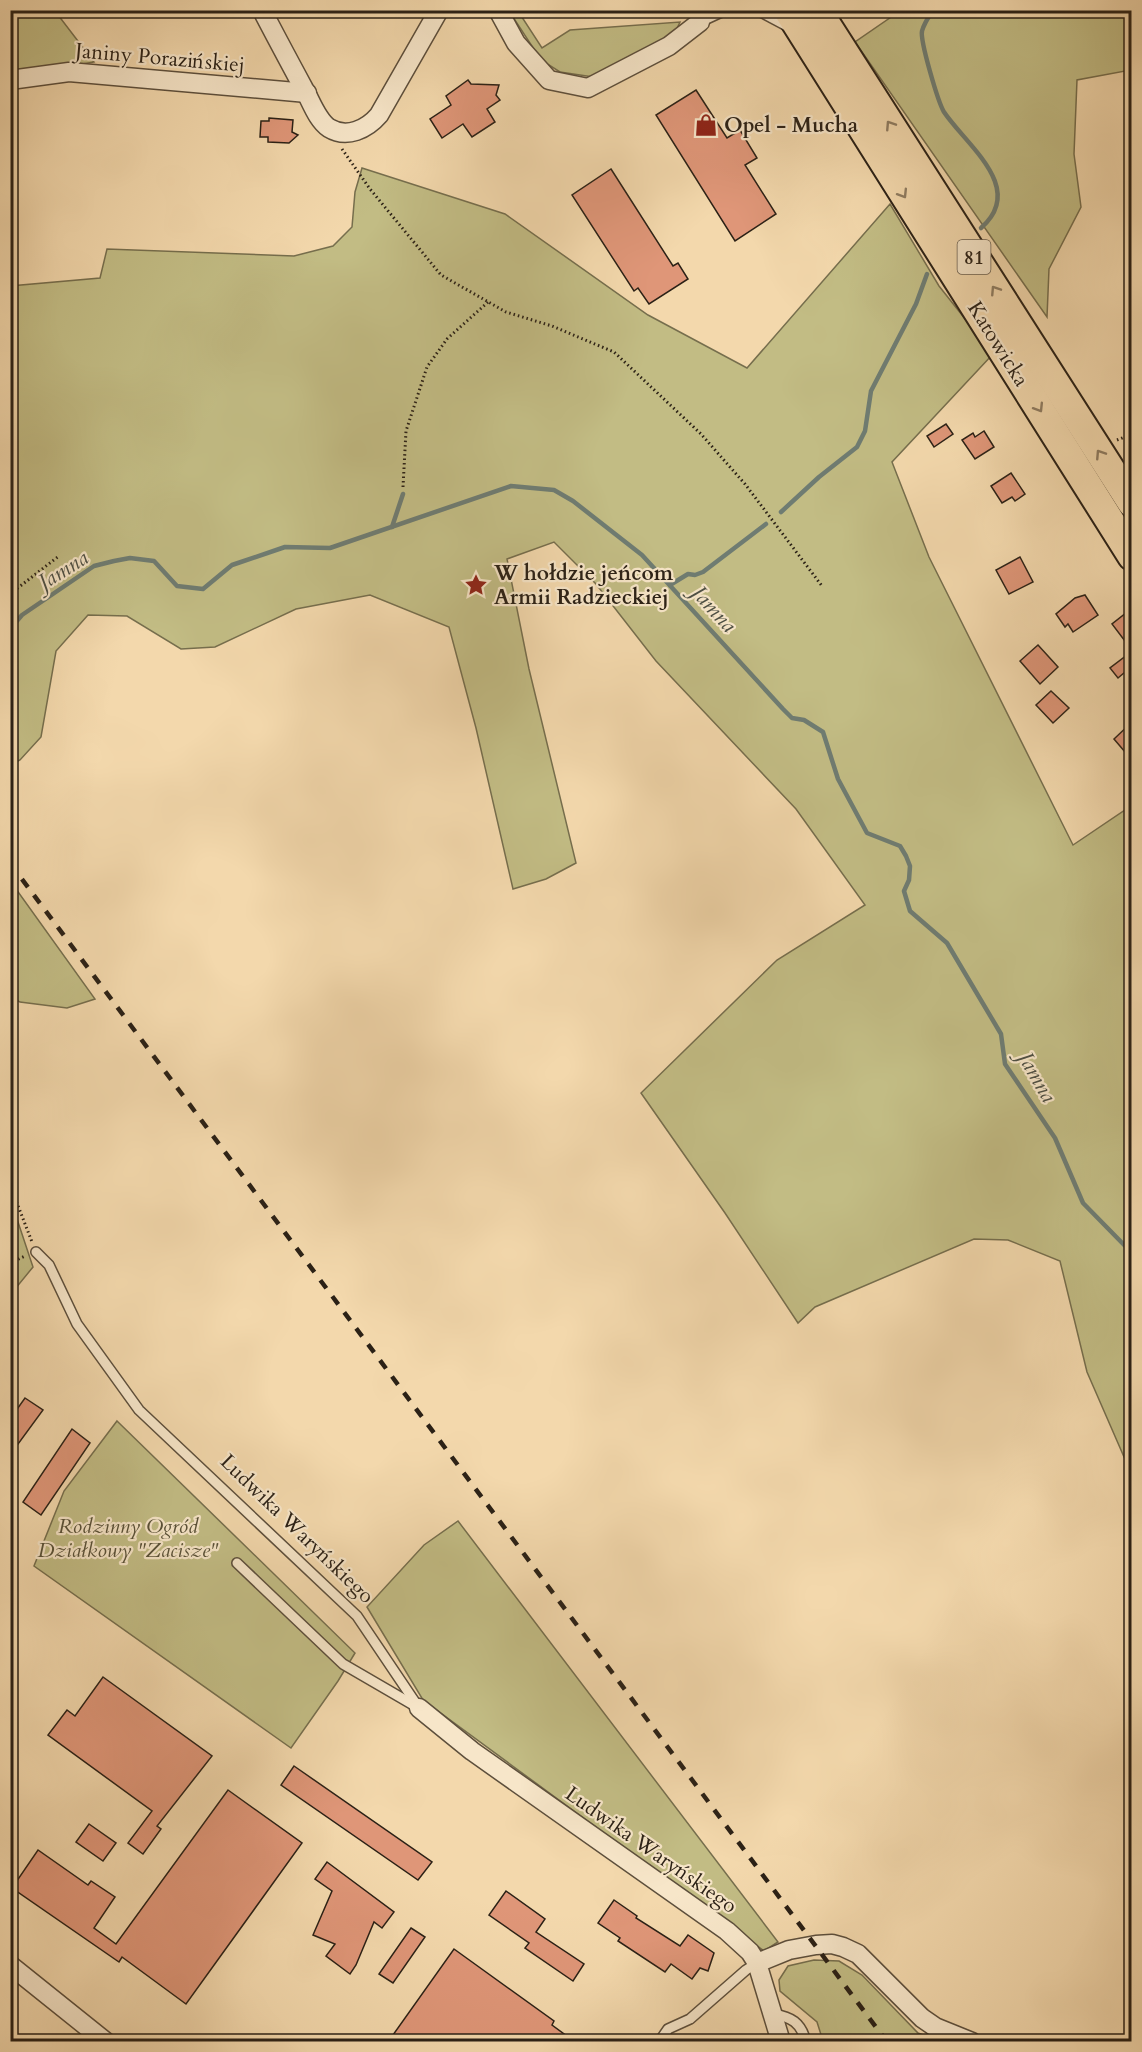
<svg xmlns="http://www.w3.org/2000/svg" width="1142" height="2052" font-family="Cardo,serif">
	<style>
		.green { fill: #c2bc84; stroke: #766e4d; stroke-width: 1.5 }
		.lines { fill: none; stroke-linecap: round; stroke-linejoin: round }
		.stream { stroke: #6f7c72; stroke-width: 4.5 }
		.building { fill: #df9678; stroke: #2b2116; stroke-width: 1.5 }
		.lane-casing { stroke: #5d4f3c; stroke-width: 12 }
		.street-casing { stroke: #5d4f3c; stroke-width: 21 }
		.primary-casing { stroke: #2b2116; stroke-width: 32 }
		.path { stroke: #2b2116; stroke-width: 3; stroke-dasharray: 1.5 3; stroke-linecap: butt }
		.lane { stroke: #f7e6c9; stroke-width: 9 }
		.street { stroke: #f7e6c9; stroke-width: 18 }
		.primary { stroke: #f3d8ac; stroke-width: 28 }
		.rail { stroke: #2b2116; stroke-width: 4.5; stroke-dasharray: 10 10; stroke-linecap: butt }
		.oneway { stroke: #8f7c61 }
		.labels { text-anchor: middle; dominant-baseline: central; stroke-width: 4.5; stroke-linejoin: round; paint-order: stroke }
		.shield { fill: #f7e6c9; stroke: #685c4c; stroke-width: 1.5 }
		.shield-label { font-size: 20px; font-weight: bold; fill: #2b2116 }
		.street-label { font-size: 21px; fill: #2b2116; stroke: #f7e6c9 }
		.poi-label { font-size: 21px; font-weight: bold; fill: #2b2116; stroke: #f7e6c9; text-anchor: start }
		.park-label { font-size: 21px; font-style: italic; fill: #585037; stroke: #f7e6c9 }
		.water-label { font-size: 22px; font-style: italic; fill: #4d4f44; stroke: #f7e6c9 }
	</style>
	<rect width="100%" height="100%" fill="#f3d8ac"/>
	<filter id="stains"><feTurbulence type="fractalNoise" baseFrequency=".00333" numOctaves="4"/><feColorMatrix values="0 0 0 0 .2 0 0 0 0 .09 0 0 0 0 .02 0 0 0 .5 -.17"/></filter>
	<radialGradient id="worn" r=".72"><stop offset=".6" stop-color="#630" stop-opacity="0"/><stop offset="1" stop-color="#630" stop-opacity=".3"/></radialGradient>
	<!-- green -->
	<g class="green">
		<polygon points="11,11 55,11 94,62 11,76"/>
		<polygon points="509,11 518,11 542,48 570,30 680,22 673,37 600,78 560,72 541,60"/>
		<polygon points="900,11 1131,11 1131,70 1077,80 1074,154 1081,207 1049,269 1047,317 855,42"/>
		<polygon points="362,168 505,214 648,315 747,368 890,204 939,286 993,354 892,462 929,557 1073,845 1131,806 1131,1473 1087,1372 1060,1261 1008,1240 974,1239 815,1307 798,1323 725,1213 641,1093 777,960 865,905 796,809 656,661 596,584 554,542 507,559 529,669 576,863 546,879 513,889 476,728 449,627 370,595 296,609 215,647 181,649 127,616 88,615 56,651 41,737 20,760 11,765 10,286 100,278 107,249 294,256 333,246 352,227 355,192"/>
		<polygon points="10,882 11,882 95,999 67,1008 20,1002 11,996"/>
		<polygon points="16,1216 33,1267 11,1294 11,1221"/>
		<polygon points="117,1421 355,1653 338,1681 291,1748 34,1566 64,1491"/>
		<polygon points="458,1521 778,1942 764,1951 423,1700 367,1607 424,1545"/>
		<polygon points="814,1960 839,1961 862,1975 918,2033 938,2041 823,2041 817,2022 780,1991 779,1980 788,1966"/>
	</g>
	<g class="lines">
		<!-- stream -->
		<g class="stream">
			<path d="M933,10C929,16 924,24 922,31C920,41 938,102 944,112C966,145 1027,188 981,228"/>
			<polyline points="781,512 819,477 857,447 865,431 871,391 916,304 927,274"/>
			<polyline points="392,527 403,494"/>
			<polyline points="670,585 688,574 695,575 703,572 766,524"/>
			<polyline points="10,629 22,615 94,566 114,561 130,558 154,561 177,586 203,589 232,565 285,547 330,548 511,486 554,490 573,501 642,555 783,709 792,718 804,720 823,732 838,779 867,833 900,846 906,856 910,866 909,880 904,891 910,911 947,943 1001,1034 1005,1064 1055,1138 1083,1203 1132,1253"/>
		</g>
	</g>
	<!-- building -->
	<g class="building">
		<polygon points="468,80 471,84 499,85 496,95 500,100 487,109 495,122 472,137 463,124 442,138 430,119 451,105 446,96"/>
		<polygon points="696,90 727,138 740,130 757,158 745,165 776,214 735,241 656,115"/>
		<polygon points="269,118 293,120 292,132 298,135 289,143 268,142 268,137 260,137 261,121 269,121"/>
		<polygon points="611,169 673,266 678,263 688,279 649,304 638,288 634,291 572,195"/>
		<polygon points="946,424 953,434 934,447 927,436"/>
		<polygon points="984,431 994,447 975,459 962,440 973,433 975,437"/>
		<polygon points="1011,473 1025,494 1015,501 1012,497 1002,503 991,486"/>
		<polygon points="1020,557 1033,582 1009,594 996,570"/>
		<polygon points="1085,595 1098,615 1073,632 1068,624 1065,627 1056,614 1075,598"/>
		<polygon points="1131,609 1131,649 1112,624"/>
		<polygon points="1038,645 1058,667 1040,684 1020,661"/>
		<polygon points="1131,652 1131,667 1118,678 1110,668"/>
		<polygon points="1051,691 1069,708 1053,723 1036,705"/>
		<polygon points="1131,723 1131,759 1114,739"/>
		<polygon points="25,1398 43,1410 10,1455 10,1419"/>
		<polygon points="72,1429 90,1443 41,1515 23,1502"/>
		<polygon points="103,1677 212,1756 157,1826 161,1829 143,1854 128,1843 152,1811 48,1735 67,1710 75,1716"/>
		<polygon points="294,1766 432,1862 418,1880 281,1785"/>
		<polygon points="228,1790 302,1843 186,2004 122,1957 119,1962 12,1888 38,1850 88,1885 91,1881 115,1897 94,1928 116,1944"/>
		<polygon points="89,1824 116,1843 103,1861 76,1842"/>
		<polygon points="327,1862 394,1912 382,1928 374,1922 356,1965 350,1974 326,1956 335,1944 313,1935 332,1891 315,1879"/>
		<polygon points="506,1891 545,1919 536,1932 584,1964 573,1981 525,1948 529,1943 489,1915"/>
		<polygon points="614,1900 637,1916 636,1918 680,1946 688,1935 714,1953 708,1971 700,1968 692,1979 671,1964 665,1972 618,1941 620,1938 598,1923"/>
		<polygon points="411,1928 425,1937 393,1983 379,1974"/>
		<polygon points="454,1949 554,2021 552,2025 575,2042 388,2042"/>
	</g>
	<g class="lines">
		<!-- lane casing -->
		<g class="lane-casing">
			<g id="lane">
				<polyline points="692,10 700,22 726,10"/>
				<polyline points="757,10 787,26"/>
				<polyline points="36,1252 49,1265 77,1324 139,1410 357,1616 419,1708"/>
				<polyline points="237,1563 343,1664 417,1707"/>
				<path d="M773,2014C791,2017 801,2022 806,2042"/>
				<polyline points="659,2042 668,2029 690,2019 746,1970 757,1963"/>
			</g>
		</g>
		<!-- street casing -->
		<g class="street-casing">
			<g id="street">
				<path d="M262,10C276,37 290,63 304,89C311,101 317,120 329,128C347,139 367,129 379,115L439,10"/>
				<polyline points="498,10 516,43 549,80 588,88 669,46 700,22"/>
				<polyline points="10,80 69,72 307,93"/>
				<polyline points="419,1708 472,1751 727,1931 750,1952 757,1963"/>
				<polyline points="10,1965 106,2042"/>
				<polyline points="781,2042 757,1963 789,1950 816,1945 832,1944 843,1947 858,1954 922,2018 935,2027 972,2042"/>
			</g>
		</g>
		<!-- primary casing -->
		<g class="primary-casing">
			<g id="primary">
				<polyline points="788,10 1132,556"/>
				<polyline points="817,10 1132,503"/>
			</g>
		</g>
		<!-- path -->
		<g class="path">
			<polyline points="342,149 370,189 441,275 506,312 552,326 614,352 701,434 745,484 822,586"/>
			<polyline points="1117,440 1132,434"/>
			<polyline points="403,487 406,431 427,367 447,339 488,302"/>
			<polyline points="10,594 59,556"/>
			<polyline points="10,1185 32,1242"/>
			<polyline points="10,1263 25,1256"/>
		</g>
		<!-- lane -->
		<use href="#lane" class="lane"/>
		<!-- street -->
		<use href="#street" class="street"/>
		<!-- primary -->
		<use href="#primary" class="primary"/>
		<!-- rail -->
		<polyline class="rail" points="10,863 887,2042"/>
	</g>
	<!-- one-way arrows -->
	<defs><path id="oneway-chevron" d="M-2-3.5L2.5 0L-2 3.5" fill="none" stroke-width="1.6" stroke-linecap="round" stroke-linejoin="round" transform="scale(1.5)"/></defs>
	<g class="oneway">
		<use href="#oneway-chevron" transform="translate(890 125) rotate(-123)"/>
		<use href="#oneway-chevron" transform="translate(903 194) rotate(58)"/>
		<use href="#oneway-chevron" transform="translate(995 290) rotate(-123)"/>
		<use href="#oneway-chevron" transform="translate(1039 408) rotate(58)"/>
		<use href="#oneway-chevron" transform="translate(1100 454) rotate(-123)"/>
	</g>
	<!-- icons -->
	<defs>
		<g id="shop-bare" transform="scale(1.8)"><path d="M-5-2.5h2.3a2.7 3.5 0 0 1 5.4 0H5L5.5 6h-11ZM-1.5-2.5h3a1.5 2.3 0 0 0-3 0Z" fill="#8f2418" stroke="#f7e6c9" stroke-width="2.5" paint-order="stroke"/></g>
		<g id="sight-bare" transform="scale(1.8)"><path d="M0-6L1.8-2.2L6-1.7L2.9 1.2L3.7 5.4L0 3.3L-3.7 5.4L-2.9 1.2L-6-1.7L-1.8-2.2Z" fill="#8f2418" stroke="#f7e6c9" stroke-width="2.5" paint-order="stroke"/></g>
	</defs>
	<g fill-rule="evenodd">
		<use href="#shop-bare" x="706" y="125"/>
		<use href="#sight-bare" x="476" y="585"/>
	</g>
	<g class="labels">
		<!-- shield labels -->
		<rect class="shield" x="957.5" y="240" width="33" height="34" rx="4.5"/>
		<g class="shield-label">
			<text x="974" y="257">81</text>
		</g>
		<!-- street labels -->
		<g class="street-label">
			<text transform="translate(160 58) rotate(5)">Janiny Porazińskiej</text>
			<text transform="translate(998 344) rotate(58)">Katowicka</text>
			<text transform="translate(297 1529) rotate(44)">Ludwika Waryńskiego</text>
			<text transform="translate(651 1850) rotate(35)">Ludwika Waryńskiego</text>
		</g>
		<!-- poi labels -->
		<g class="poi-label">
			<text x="724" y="125">Opel - Mucha</text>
			<text x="494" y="573">W hołdzie jeńcom<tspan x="494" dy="24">Armii Radzieckiej</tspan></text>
		</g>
		<!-- park labels -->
		<g class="park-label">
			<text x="128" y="1526">Rodzinny Ogród<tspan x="128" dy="24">Działkowy "Zacisze"</tspan></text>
		</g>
		<!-- water labels -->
		<g class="water-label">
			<text transform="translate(63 570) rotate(-32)">Jamna</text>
			<text transform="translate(714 609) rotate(48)">Jamna</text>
			<text transform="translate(1037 1077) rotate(60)">Jamna</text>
		</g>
	</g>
	<!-- margin -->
	<rect width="1142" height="2052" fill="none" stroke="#f3d8ac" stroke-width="36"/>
	<rect x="12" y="12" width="1118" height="2028" fill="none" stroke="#2b2116" stroke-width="3"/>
	<rect x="18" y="18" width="1106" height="2016" fill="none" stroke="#2b2116" stroke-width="1.5"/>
	<rect width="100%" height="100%" filter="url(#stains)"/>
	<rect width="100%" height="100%" fill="url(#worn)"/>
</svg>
